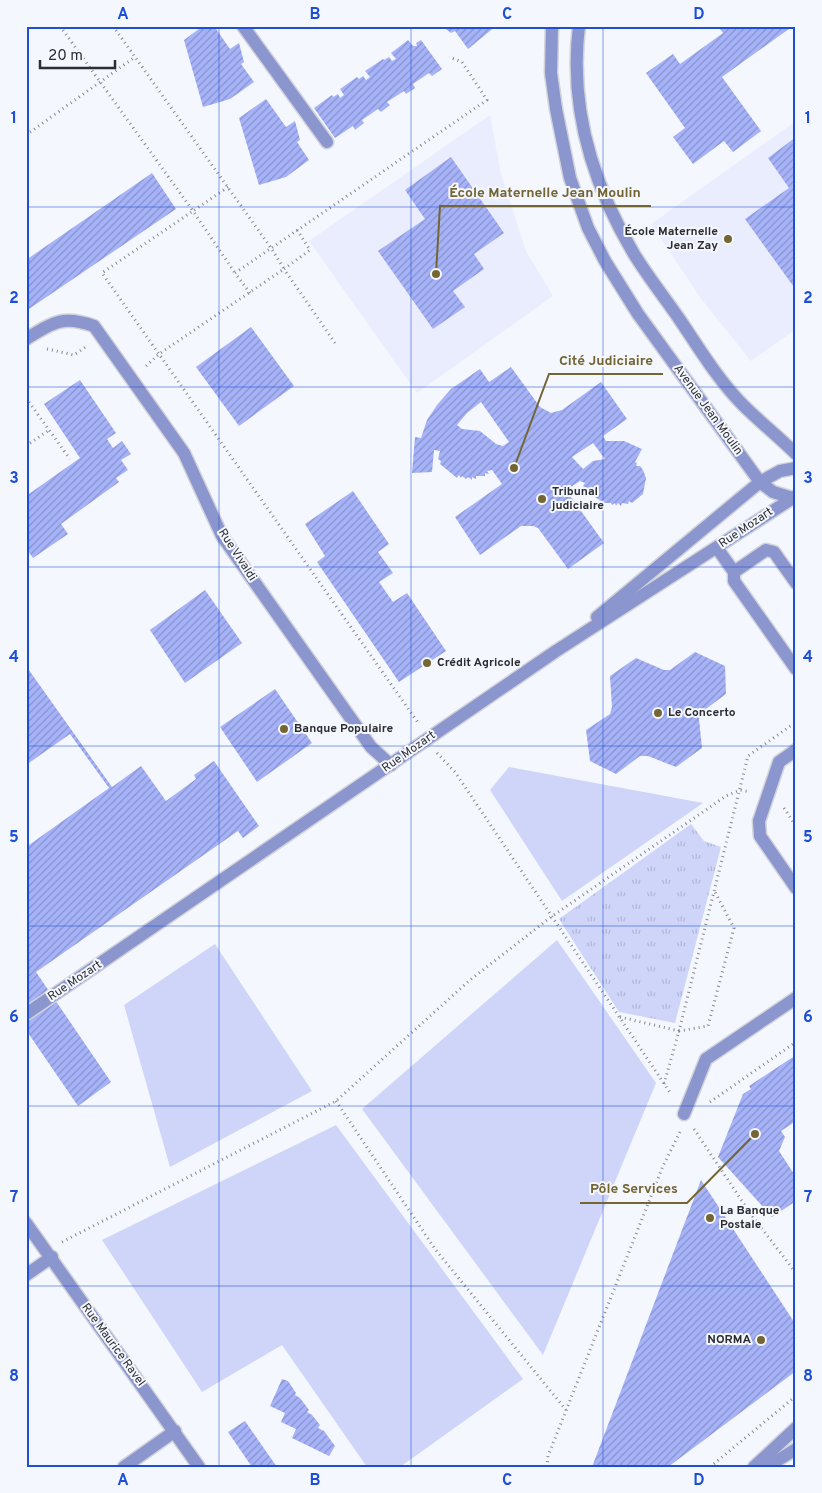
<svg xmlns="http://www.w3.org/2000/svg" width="822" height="1493" font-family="Overpass,sans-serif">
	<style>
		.built { fill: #eaedfd }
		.green { fill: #ced5f9 }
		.park { fill: url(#park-tufts) }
		.building { fill: url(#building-hatch); fill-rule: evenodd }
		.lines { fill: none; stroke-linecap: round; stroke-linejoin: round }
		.minor-casing { stroke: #d1d3da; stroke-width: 15 }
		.path { stroke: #88898f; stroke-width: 3; stroke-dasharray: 1 4; stroke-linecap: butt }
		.minor { stroke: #8b96ce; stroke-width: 12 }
		.grid { fill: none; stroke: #1d4ed8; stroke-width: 1; stroke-opacity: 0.55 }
		.poi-dot { fill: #736634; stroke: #f5f7ff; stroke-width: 2 }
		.labels { text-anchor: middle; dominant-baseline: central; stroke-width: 4; stroke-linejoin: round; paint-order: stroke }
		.poi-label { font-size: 12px; font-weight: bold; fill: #2d2e31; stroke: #f5f7ff; text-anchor: start }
		.street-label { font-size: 12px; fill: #2d2e31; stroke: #f5f7ff }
		.leader { fill: none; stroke: #736634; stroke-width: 2 }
		.callout-dot { fill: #736634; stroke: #f5f7ff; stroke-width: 2 }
		.callout-label { font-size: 14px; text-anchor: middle; font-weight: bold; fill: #736634; stroke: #f5f7ff; stroke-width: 4; stroke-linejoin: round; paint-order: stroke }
		.neatline { fill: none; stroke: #1d4ed8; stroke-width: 2 }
		.grid-label { font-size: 16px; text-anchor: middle; font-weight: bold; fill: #1d4ed8 }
	</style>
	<defs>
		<pattern id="park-tufts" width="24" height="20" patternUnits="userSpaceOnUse" patternTransform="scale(1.25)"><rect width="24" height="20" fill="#ced5f9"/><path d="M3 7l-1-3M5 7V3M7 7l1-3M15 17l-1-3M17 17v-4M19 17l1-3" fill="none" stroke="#b1b7d6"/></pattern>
		<pattern id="building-hatch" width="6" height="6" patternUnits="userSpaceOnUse" patternTransform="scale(1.25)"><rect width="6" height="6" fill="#a6b3f9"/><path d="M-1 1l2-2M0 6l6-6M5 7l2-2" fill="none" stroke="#8892ca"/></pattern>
	</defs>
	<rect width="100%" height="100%" fill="#f5f7ff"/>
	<!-- built -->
	<g class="built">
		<polygon points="490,115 501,174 526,251 553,296 417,393 309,241"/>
		<polygon points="796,121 796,329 751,361 702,300 651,224"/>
	</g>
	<!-- green -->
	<g class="green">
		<polygon points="509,767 703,803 562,901 490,790"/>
		<polygon points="557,940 656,1083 543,1355 362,1109"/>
		<polygon points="215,944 312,1091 170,1167 124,1005"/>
		<polygon points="336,1125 523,1379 400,1467 367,1467 282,1345 202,1392 102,1240"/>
	</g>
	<!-- park -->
	<polygon class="park" points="691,824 704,841 721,847 675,1023 619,1012 559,919"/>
	<!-- building -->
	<g class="building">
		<polygon points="203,26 214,26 230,49 239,43 244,62 241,64 254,82 230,99 203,107 184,40"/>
		<polygon points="442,26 496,26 468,49 455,31 451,33"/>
		<polygon points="718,26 793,26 722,77 761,131 733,152 724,141 693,164 673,137 685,128 646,73 673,54 680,64 723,33"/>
		<polygon points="408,40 413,46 417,46 416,43 421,40 442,69 432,76 429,73 413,84 415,88 406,94 404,91 387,102 390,105 381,112 378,109 362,120 364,123 355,130 353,126 335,138 314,108 332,95 333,97 338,94 340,98 344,95 340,89 357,77 359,79 363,76 366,80 370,77 365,71 383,59 384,60 389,57 392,61 396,59 391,53"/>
		<polygon points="266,99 286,127 295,121 300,140 297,142 309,160 286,177 259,185 239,118"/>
		<polygon points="796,137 796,290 745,219 789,188 768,158"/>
		<polygon points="451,157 504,233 474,254 484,269 453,291 465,307 433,329 378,251 425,219 405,190"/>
		<polygon points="152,173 176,209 26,311 26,260"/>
		<polygon points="251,327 294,386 239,426 196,367"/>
		<path d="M511,367L540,407L551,413L562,410L601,382L627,419L603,436L606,441H624L642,449L635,462L637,463L636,466H640L643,470L646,478L643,494L632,503L629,501L628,504L622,503L621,506L618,503L616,506L615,503L612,505L611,503H604V500L601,501L589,493L591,492L583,486L585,483L580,481L566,490L604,543L568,569L538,528L533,526H521L480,555L455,517L502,484L492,470L487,471L489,474L485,473V476H476V479L472,477V480L468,477L466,479L462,476L461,478L459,475L457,478L440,464L441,461L438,459L440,451L434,450L432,472L412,473L415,437L421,438L427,420L437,405L451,389L480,369L489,382ZM481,402L509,442L503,446L496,444L480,431L462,429L457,425L467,413ZM593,443L605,459L593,461L583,469L572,457Z"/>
		<polygon points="80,380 116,433 107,439 113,448 122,441 131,454 121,460 128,470 116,478 119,482 61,524 68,534 33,558 26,548 26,496 80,458 44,404"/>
		<polygon points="353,491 389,544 378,552 393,573 379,582 393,602 407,593 446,651 399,682 317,562 325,556 305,524"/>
		<polygon points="205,590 242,643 185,683 150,630"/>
		<polygon points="695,652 725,666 726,694 703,711 699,719 702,748 676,767 648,756 640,756 616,774 590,761 586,730 610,714 612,707 610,676 636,658 664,670 670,670"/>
		<polygon points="26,666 112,787 141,766 166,801 196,779 194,775 214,761 259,826 243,838 238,831 36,972 111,1082 78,1106 26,1030 26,842 29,845 109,788 70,734 26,765"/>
		<polygon points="275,689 312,743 257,782 220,727"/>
		<polygon points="796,1055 796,1121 781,1131 785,1137 779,1151 796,1177 796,1201 772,1217 718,1157 743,1094 751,1089 749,1086"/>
		<polygon points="701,1180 796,1325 796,1371 668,1467 592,1467"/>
		<polygon points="282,1379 288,1381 296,1393 295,1395 300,1398 309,1410 307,1412 312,1415 320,1425 318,1428 324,1431 335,1446 329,1456 292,1438 296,1429 281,1422 285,1413 270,1406"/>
		<polygon points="245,1421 263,1447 277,1467 252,1467 228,1432"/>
	</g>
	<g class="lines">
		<!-- minor casing -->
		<g class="minor-casing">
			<g id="minor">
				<polyline points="243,26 327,142"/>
				<polyline points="552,26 551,73 556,109 570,178 588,228 605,261 638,314 760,482 773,492 796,499"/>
				<path d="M579,26C569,107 593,185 634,254C648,277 665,298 680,320C699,348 718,380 743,405C760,422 779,437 796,454"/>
				<path d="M26,339C53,322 63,315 94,326L184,453L222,536L371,747L391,765"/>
				<polyline points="717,548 734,572 734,581 796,669"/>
				<polyline points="734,572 766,550 774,552 796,583"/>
				<polyline points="597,617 760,482 780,471 796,468"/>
				<polyline points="796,750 779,762 759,821 760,836 796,888"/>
				<polyline points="26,1014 556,651 796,496"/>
				<polyline points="684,1114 706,1059 796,998"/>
				<polyline points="26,1223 199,1467"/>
				<polyline points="26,1275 52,1257"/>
				<polyline points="124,1467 175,1431"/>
				<polyline points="754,1467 796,1428"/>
				<polyline points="767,1467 796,1449"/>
			</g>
		</g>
		<!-- path -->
		<g class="path">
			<polyline points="60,26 193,211 102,273 419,724"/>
			<polyline points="113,26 271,248 284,269 159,354 145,367"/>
			<polyline points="26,135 135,57"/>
			<polyline points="228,187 193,211 235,273"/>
			<polyline points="297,230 310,250 284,269 335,343"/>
			<polyline points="250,293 235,273 487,100 462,62 449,57"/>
			<polyline points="47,349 74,355 87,346"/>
			<polyline points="26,398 70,459"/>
			<polyline points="26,446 49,430"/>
			<polyline points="437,753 455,772 671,1094"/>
			<polyline points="784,808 796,826"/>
			<polyline points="620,1017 679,1031 748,756 796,722"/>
			<polyline points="664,1084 679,1031 708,1026 734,928 715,892"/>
			<polyline points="336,1101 435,1249 566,1410"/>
			<polyline points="710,1102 796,1042"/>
			<polyline points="694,1129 750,1213 796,1273"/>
			<polyline points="62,1242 336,1101 470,980 551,917 726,796 740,790 750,792"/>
			<polyline points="64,1467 67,1464"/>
			<polyline points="547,1467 548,1456 663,1166 680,1132"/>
			<polyline points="710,1467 796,1396"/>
		</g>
		<!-- minor -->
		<use href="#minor" class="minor"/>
	</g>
	<!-- grid -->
	<path class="grid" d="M219,26V1467M411,26V1467M603,26V1467M26,207H796M26,387H796M26,567H796M26,746H796M26,926H796M26,1106H796M26,1286H796"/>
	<!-- markers -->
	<g class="poi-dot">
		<circle cx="728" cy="239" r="5"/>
		<circle cx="542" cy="499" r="5"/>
		<circle cx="427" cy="663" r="5"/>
		<circle cx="658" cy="713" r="5"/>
		<circle cx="284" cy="729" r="5"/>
		<circle cx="710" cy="1218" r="5"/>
		<circle cx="761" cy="1340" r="5"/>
	</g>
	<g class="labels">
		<!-- poi labels -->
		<g class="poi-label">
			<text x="718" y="232" text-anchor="end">École Maternelle<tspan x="718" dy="14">Jean Zay</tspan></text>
			<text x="552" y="492">Tribunal<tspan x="552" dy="14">judiciaire</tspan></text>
			<text x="437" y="663">Crédit Agricole</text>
			<text x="668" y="713">Le Concerto</text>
			<text x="294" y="729">Banque Populaire</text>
			<text x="720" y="1211">La Banque<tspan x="720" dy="14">Postale</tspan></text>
			<text x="751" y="1340" text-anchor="end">NORMA</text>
		</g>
		<!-- street labels -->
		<g class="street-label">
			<text transform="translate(708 410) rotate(54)">Avenue Jean Moulin</text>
			<text transform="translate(746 528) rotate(-34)">Rue Mozart</text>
			<text transform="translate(237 555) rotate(57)">Rue Vivaldi</text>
			<text transform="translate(409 752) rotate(-35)">Rue Mozart</text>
			<text transform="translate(75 981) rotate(-34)">Rue Mozart</text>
			<text transform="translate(113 1345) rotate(54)">Rue Maurice Ravel</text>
		</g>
	</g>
	<!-- callouts -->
	<path class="leader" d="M436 274L440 206H651M514 468L549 374H663M755 1134L687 1203H580"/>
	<g class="callout-dot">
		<circle cx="436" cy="274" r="5"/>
		<circle cx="514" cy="468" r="5"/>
		<circle cx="755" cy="1134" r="5"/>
	</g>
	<g class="callout-label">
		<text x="545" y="197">École Maternelle Jean Moulin</text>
		<text x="606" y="365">Cité Judiciaire</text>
		<text x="634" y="1193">Pôle Services</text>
	</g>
	<!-- border -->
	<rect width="822" height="1493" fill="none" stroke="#f5f7ff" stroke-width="55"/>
	<!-- scale -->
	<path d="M40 60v8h75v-8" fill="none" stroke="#2d2e31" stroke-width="2.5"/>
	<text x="48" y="60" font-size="15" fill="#2d2e31" stroke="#f5f7ff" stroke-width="4" paint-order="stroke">20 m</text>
	<rect x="28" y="28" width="766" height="1438" class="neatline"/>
	<g class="grid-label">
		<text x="123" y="19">A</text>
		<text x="315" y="19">B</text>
		<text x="507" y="19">C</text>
		<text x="699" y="19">D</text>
		<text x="14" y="123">1</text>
		<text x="808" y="123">1</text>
		<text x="14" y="303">2</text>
		<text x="808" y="303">2</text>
		<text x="14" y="483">3</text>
		<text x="808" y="483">3</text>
		<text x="14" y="662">4</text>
		<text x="808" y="662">4</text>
		<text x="14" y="842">5</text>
		<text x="808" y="842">5</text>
		<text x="14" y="1022">6</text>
		<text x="808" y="1022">6</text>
		<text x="14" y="1202">7</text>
		<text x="808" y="1202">7</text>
		<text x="14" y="1381">8</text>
		<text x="808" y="1381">8</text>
		<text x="123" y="1485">A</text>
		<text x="315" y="1485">B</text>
		<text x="507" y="1485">C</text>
		<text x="699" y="1485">D</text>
	</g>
</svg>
